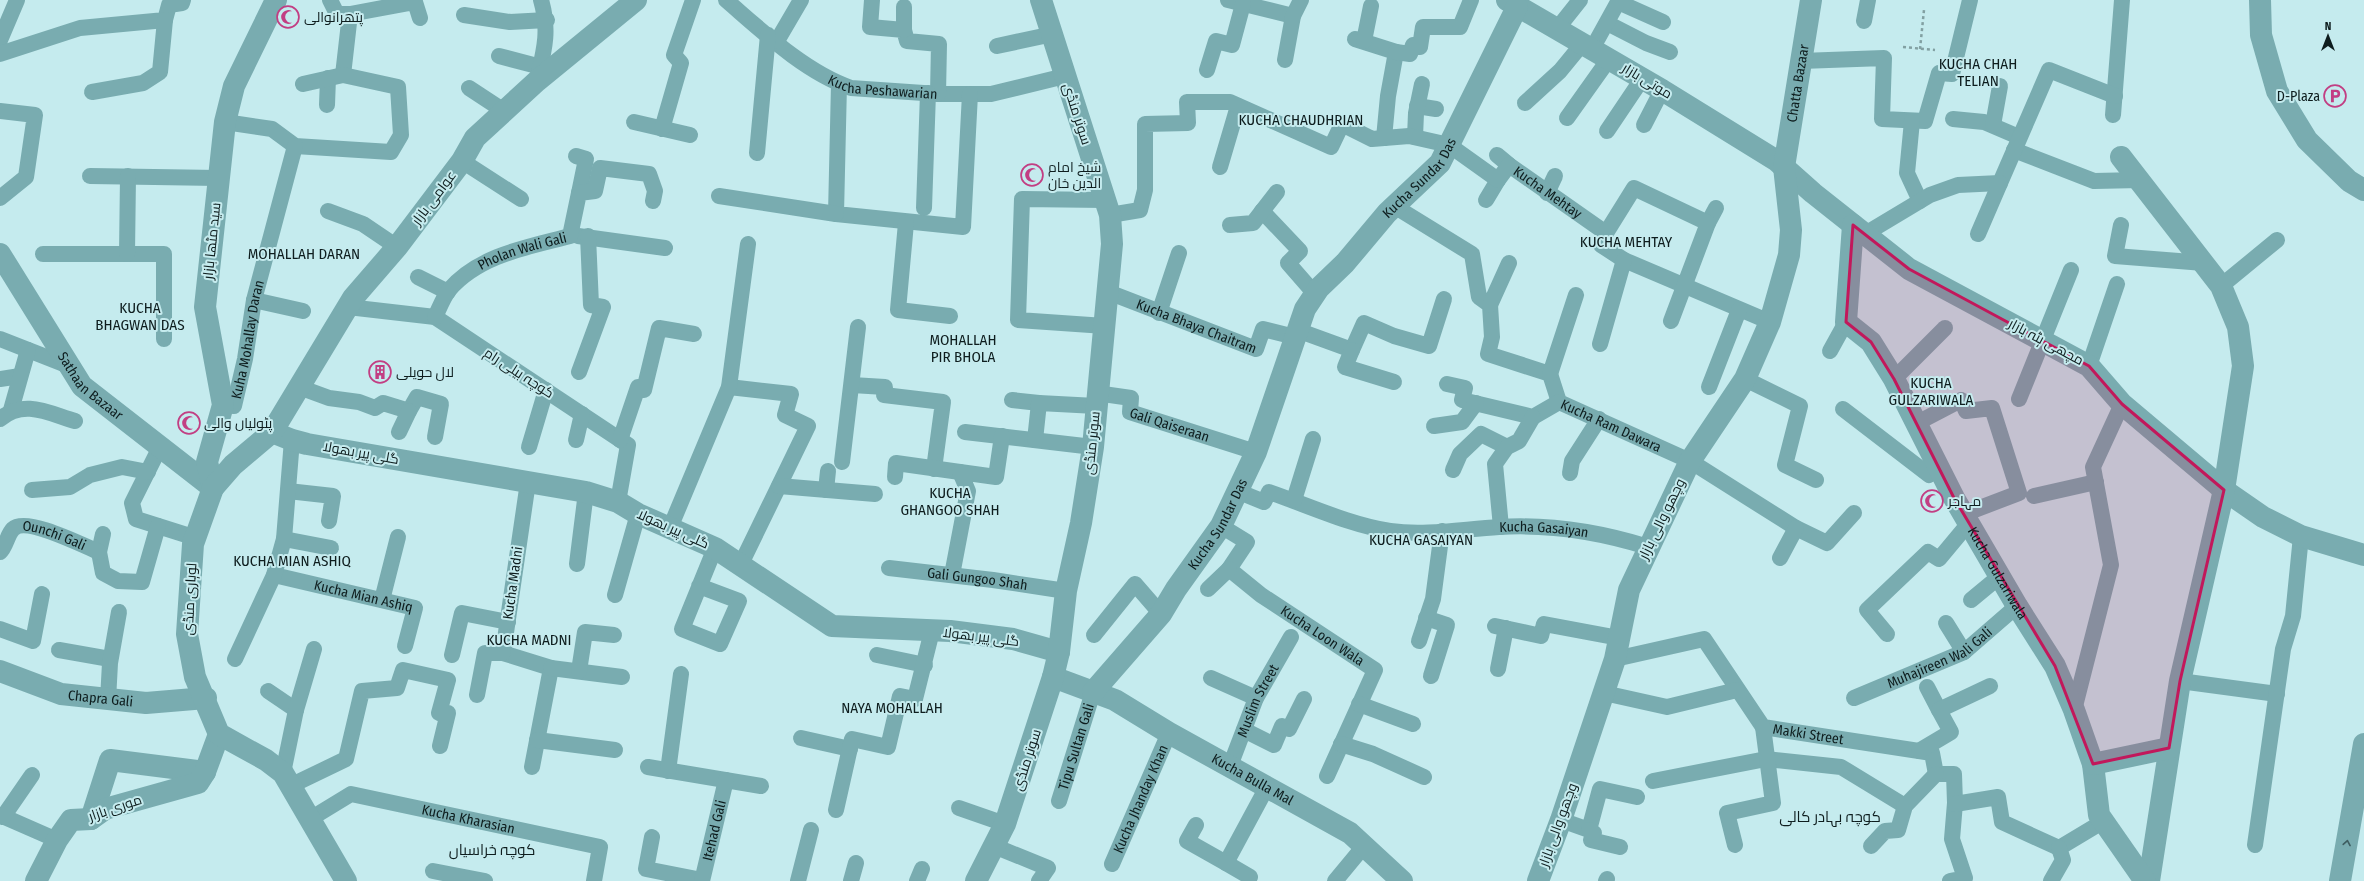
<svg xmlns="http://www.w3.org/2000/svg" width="2364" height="881" font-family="'Fira Sans Condensed',Cairo,sans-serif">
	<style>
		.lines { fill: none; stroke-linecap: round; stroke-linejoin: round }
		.path { stroke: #82a0a2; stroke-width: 2.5; stroke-dasharray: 3 3; stroke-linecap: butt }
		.service { stroke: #79acb0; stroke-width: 16 }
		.pedestrian { stroke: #79acb0; stroke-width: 22 }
		.minor { stroke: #79acb0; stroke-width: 22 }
		.tertiary { stroke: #79acb0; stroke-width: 22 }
		.oneway { stroke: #3e5d60 }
		.marked { fill: #c2185b; fill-opacity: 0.2; stroke: #c2185b; stroke-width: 3; stroke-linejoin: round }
		.labels { text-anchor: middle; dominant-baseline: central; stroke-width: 4; stroke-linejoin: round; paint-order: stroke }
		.poi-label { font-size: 14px; fill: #0e1d1e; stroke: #c5ebee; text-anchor: start }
		.street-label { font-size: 14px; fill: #0e1d1e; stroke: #c5ebee }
		.neighbourhood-label { font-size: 15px; fill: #0e1d1e; stroke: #c5ebee }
	</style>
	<rect width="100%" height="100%" fill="#c5ebee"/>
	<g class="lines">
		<!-- path -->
		<g class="path">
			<polyline points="1903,47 1935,50"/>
			<polyline points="1920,49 1924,10"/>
		</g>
		<!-- service -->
		<g class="service">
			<polyline points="330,0 337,14 350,14 415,2 420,18"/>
			<path id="s1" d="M726,0C763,32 805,72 851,88L938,94H991L1065,76"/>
			<polyline points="872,0 870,27 904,30 907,41 939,44 938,94"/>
			<polyline points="1228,0 1293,16"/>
			<polyline points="464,15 510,22 547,20"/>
			<polyline points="1864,21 1868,0"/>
			<polyline points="1607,23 1646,43 1670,52"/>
			<polyline points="1557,29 1580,0"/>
			<polyline points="904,30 904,7"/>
			<polyline points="1355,39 1396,52 1388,96 1384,138"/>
			<polyline points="0,40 17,0"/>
			<polyline points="777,41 801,0"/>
			<polyline points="1364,41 1371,6"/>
			<polyline points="997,46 1053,34"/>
			<polyline points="1592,49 1618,2 1663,22"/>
			<polyline points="1396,52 1410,54 1413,45 1420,47 1423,27 1460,27 1471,0"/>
			<polyline points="0,54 80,28 165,20 169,5 182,3 183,0"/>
			<polyline points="499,56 541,67"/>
			<polyline points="1285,60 1293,16 1301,0"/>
			<polyline points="1801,61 1884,58 1882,119 1925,121 1939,73 1952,74 1970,0"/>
			<polyline points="1207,70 1216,41 1232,45 1243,4"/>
			<polyline points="343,75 350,14"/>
			<path d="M537,81C544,51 550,31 541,0"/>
			<polyline points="839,84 836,214 963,227 970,94"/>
			<polyline points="469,88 504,111"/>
			<polyline points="92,92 143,83 160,72 165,20"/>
			<polyline points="1525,103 1560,71 1583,43"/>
			<polyline points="327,105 328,78"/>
			<polyline points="1417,106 1436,109"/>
			<polyline points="0,111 35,115 26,177 0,198"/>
			<polyline points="2113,115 2122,0"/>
			<polyline points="1567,118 1609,59"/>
			<polyline points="1953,119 1984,122 2019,137"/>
			<polyline points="1912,121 1907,173 1920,201"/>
			<polyline points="225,122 272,129 295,146 391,152 401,135 398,87 343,75 303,84"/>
			<polyline points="634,122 690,135"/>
			<polyline points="1644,125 1662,90"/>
			<polyline points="1993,125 2000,86"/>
			<polyline points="662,129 681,63 674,55 693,0"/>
			<polyline points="1607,131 1642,79"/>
			<polyline points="1415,137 1416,113 1422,84"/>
			<polyline points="2014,150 2094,181 2140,180"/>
			<polyline points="757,153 768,35"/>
			<polyline points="1497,155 1509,165"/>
			<polyline points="576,156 586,159 579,193"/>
			<polyline points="462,161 521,199"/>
			<polyline points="1220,167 1238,106"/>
			<polyline points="90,176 218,178"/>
			<polyline points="1547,193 1555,176"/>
			<polyline points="719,196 836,214"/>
			<polyline points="1105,200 1022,199 1018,320 1105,326"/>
			<polyline points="1486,200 1498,180"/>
			<path id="s2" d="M1394,206L1472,254L1479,297L1490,305L1492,337L1488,354L1550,374L1559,402L1690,461L1796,528L1827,543L1854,513"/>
			<polyline points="924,208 928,93"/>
			<polyline points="328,211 363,224 397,247"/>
			<polyline points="1262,211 1300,251 1288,263 1315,294"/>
			<path id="s3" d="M1110,215L1140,210L1145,190V124L1188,123L1187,102H1230L1331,147L1342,124L1372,139L1409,136L1449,145L1498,180L1509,165L1606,233L1601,245L1624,260L1770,322"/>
			<polyline points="906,223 898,310 950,316"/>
			<polyline points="1708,223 1716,208"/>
			<polyline points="1230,225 1253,223 1277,192"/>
			<polyline points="2121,225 2115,256 2204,263"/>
			<polyline points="1606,233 1634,188 1708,223 1671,321"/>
			<polyline points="1865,234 1930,195 1958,185 2000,183 2049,70 2115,96"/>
			<polyline points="1978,234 2000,183"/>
			<polyline points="578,236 665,248"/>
			<polyline points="43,254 164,254 164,339"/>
			<polyline points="127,254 128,176"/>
			<polyline points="418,277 448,292"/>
			<polyline points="2221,286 2277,240"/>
			<path id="s4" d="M1108,292L1256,349L1263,329L1295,337"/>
			<polyline points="254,300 303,311"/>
			<polyline points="1490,305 1509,263"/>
			<polyline points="348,307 435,317 628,445 618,502"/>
			<polyline points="1159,313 1179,253"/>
			<path id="s5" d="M435,317C439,309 443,298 449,290C479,255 528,247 570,236L579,193L595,191L600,168L649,174L655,191L653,201"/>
			<polyline points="1297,330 1352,350 1364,323 1394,336 1429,346 1444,299"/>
			<polyline points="0,339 69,366"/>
			<polyline points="1600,344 1624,260"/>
			<polyline points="1352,350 1345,367 1394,382"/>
			<polyline points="1830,351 1846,322"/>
			<polyline points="2089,366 2117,284"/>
			<polyline points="579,372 603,307 591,305 588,236"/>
			<polyline points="1550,374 1576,295"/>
			<polyline points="0,379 20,376"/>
			<polyline points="1745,379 1800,406 1785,465 1816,480"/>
			<polyline points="1894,379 1945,328"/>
			<polyline points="1447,384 1465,388 1462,400 1533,417 1559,402"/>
			<polyline points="852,385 885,387 884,395 943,402 934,469"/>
			<polyline points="299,387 329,398 359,402 375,408 383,403 409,411 417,397 441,404 435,437"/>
			<polyline points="729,387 791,394 785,415 808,426 741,564"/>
			<polyline points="1709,387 1739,310"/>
			<path id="s6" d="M1096,393L1131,398L1130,412L1256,452"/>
			<polyline points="2019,399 2071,270"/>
			<polyline points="1012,400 1039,403"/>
			<path id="s7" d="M223,405L234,406L245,359L254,300L295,146"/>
			<polyline points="1843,409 1929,475 1939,468"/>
			<polyline points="11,410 28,350"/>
			<path d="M0,419C24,399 48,413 75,421"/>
			<polyline points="1917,423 1961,400 1966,411 1992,408 2019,493 1964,514"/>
			<polyline points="1434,426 1462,422 1476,403"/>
			<polyline points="399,432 409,411"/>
			<polyline points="965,432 1093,447"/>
			<polyline points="576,440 582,414"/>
			<polyline points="620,440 638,387 644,390 659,328 694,334"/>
			<polyline points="1035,440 1039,403 1096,406"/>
			<polyline points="160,447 132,503 136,519 196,538"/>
			<polyline points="529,447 546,390"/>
			<polyline points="842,462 858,327"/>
			<polyline points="1453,470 1460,454 1481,434 1507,447"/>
			<polyline points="1570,473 1572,461 1599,419"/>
			<polyline points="895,477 896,463 960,472"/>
			<polyline points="528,482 503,653 551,668 532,767"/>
			<polyline points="779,486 875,494"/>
			<polyline points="32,490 70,487 90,475 122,467 148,472"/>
			<polyline points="826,490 828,471"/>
			<polyline points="288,491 333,496 329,521"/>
			<path id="s8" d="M1237,491L1264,502L1269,492C1307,505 1350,525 1390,531C1426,536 1463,529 1499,527C1549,524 1600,532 1648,547"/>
			<polyline points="2034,496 2096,482"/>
			<polyline points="1294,500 1313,439"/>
			<path id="s9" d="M1221,526L1247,542L1229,569L1261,595L1375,670L1327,776"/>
			<polyline points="1501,527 1495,464 1507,447 1519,441 1533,417"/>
			<polyline points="670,528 729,387 748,244"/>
			<polyline points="103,534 99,552 103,573 118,581 142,582 158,526"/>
			<polyline points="284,539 331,548"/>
			<path id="s10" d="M0,552C6,547 7,535 13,529C26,516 84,546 99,552"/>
			<polyline points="1780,558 1796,528"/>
			<polyline points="577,564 586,492"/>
			<path id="s11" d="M889,568L993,580L1066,591"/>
			<path id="s12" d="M274,575L415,608L405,646"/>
			<polyline points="952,575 968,491 960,472 996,477 1002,436"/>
			<polyline points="699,586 739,601 720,644 682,629 715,548"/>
			<polyline points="1208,589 1229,569"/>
			<polyline points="615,595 638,514"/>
			<polyline points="382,600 398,537"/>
			<polyline points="1971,600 2000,576"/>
			<polyline points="1426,618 1447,625 1431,676"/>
			<polyline points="1946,623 1964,652"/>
			<polyline points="1495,626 1541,636 1544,624 1619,638"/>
			<polyline points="0,629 33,641 42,594"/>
			<polyline points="1887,634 1867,610 1928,552 1939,559 1969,523"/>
			<polyline points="1094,635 1135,584 1161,614"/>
			<polyline points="1419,641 1433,599 1442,531"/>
			<polyline points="59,650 110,659"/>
			<polyline points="452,655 462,613 508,622"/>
			<polyline points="877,655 925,665"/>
			<polyline points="235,659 274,575 284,539 292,440"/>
			<path id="s13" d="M1615,659L1704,639L1763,727L1932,753L1936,774H1954L1955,803L1952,839L1965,878L1950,881"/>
			<polyline points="551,668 622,677"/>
			<polyline points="1498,669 1506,628"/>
			<polyline points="579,671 585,632 614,635"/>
			<polyline points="1211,678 1256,698"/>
			<polyline points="2180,681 2277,694"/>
			<polyline points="1927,687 1939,710"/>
			<polyline points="268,691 296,710"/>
			<polyline points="1604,693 1667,707 1737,690"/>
			<polyline points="477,695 485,653 503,653"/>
			<path id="s14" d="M1854,698L1964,652L2017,606"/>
			<polyline points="108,700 110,663 119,612"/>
			<polyline points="1359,704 1413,724"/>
			<polyline points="2074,710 2111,565 2093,467 2122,404"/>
			<polyline points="1244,730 1274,745 1282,726 1289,729 1304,699"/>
			<polyline points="801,738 850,749"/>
			<polyline points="537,740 615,750"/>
			<polyline points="1341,744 1373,754 1424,777"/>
			<polyline points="1919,751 1951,732 1939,710 1990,686"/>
			<path id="s15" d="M1230,766L1256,698L1291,637"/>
			<polyline points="648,767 761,786"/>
			<polyline points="668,771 681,674"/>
			<polyline points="283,773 296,710 314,649"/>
			<polyline points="1653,781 1766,759 1841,767 1905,806"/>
			<polyline points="290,786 346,759 362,691 397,688 403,670 448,680 439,713 448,713 440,746"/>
			<path id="s16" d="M1059,801L1093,692"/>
			<polyline points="1955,804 1998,797 2002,822 2059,848 2104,821"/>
			<polyline points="959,808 1005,824"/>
			<polyline points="836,810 852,739 888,747 900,696 915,699 932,631"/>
			<polyline points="0,815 57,840"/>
			<polyline points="3,817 32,775"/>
			<path id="s17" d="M310,819L351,794L600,847L594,881"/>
			<polyline points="1561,820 1589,830 1600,789 1637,797"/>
			<polyline points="1196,825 1187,841 1226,863 1267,787"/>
			<polyline points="1589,830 1594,833 1591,840 1620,847"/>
			<polyline points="652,837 646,869 702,880"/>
			<polyline points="1735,845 1727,813 1773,803 1763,727"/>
			<polyline points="2255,845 2283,649 2293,616 2301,536"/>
			<polyline points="994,846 1048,868 1039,881"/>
			<polyline points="1871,846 1885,831 1898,830 1905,806 1936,774"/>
			<polyline points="1226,863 1250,877"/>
			<path id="s18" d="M1112,864L1169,733"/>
			<polyline points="433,871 485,881"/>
			<path id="s19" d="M702,881L726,780"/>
			<polyline points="798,881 811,830"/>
			<polyline points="851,881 856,863"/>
			<polyline points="917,881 922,869"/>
			<polyline points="1335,881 1364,846"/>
			<polyline points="1606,881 1607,879"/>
			<polyline points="2051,881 2063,860 2059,848"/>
		</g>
		<!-- pedestrian -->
		<polyline class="pedestrian" points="91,819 110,760 205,772"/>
		<!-- minor -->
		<g class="minor">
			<polyline points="1507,0 1662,90 1777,161 1813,193 1909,269 2089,366 2122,404 2224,490 2263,517 2301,536 2364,555"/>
			<polyline points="2260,0 2261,35 2277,91 2307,140 2349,181 2364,190"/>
			<polyline points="2121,157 2221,286 2238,327 2243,366 2224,490 2180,681 2149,881"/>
			<path id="s20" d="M1853,225L1846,322L1871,342L1894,379L1954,498L2017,606L2055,666L2074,710L2093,764L2099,815L2145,881"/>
			<path id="s21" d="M0,254L82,386L213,488"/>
			<polyline points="272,432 292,440 307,444 586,492 618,502 638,514 715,548 832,626 950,631 1013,639 1059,652"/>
			<polyline points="213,488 207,462 223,405 205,307 225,122 234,86 276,0"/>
			<path id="s22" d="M0,671L61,694L146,703L206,698"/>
			<path id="s23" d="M1053,677L1115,700L1169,733L1350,833L1402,881"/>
			<path id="s24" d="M1093,692L1161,614L1176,589L1221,526L1256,452L1305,309L1319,288L1345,263L1387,213L1440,163L1517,7"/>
			<polyline points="2093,764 2169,748"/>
			<polyline points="36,881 57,840 71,820 91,819 105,809 198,783 205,772 219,734"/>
			<polyline points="346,881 283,773 266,760 219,734 195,677 187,634 193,544 213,488 233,465 272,432 353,298 397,247 462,161 475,138 537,81 636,0"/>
			<polyline points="976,881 1005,824 1053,677 1059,652 1066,591 1081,523 1093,447 1112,244 1110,215 1041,0"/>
			<path id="s25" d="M1538,881L1561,820L1615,659L1629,590L1690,461L1745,379L1770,322L1789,255L1791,230L1784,167L1811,0"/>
		</g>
		<!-- tertiary -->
		<polyline class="tertiary" points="2340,881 2364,744"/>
	</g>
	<!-- one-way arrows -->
	<defs><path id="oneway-chevron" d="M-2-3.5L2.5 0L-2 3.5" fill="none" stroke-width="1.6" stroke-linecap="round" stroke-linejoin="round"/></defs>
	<use class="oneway" href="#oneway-chevron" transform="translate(2347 843) rotate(-80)"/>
	<!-- marked area -->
	<path class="marked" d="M1853,225L1909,269L2089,366L2122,404L2224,490L2180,681L2169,748L2093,764L2055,666L1954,498L1894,379L1871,342L1846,322Z"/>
	<!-- icons -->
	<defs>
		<g id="mosque-ring" transform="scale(1.15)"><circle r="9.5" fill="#c5ebee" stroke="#c23e83" stroke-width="1.5"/><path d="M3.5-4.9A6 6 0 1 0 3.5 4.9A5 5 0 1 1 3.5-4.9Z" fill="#c23e83"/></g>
		<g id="parking-ring" transform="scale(1.15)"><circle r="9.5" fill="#c5ebee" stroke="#c23e83" stroke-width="1.5"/><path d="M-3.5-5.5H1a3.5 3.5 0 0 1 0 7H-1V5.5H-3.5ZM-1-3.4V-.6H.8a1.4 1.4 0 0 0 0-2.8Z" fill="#c23e83"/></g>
		<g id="building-ring" transform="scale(1.15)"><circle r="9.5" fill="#c5ebee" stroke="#c23e83" stroke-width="1.5"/><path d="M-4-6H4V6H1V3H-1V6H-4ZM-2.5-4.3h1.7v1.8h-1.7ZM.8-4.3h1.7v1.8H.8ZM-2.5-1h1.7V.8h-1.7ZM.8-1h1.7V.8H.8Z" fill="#c23e83"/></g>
	</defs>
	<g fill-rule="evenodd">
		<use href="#mosque-ring" x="288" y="17"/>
		<use href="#parking-ring" x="2335" y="96"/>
		<use href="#mosque-ring" x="1032" y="175"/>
		<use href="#building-ring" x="380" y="372"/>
		<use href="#mosque-ring" x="189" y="423"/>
		<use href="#mosque-ring" x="1932" y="501"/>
	</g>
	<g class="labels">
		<!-- poi labels -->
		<g class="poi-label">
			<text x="304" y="17">پتھرانوالی</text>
			<text x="2320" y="96" text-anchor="end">D-Plaza</text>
			<text x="1048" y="167">شیخ امام<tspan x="1048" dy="16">الدین خان</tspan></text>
			<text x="396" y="372">لال حویلی</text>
			<text x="204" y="423">پٹولیاں والی</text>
			<text x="1948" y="501">مہاجر</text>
		</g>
		<!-- street labels -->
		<g class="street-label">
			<text transform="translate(1647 81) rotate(31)">موتی بازار</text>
			<text stroke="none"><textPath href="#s25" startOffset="852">Chatta Bazaar</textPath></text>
			<text stroke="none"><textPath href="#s1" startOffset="185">Kucha Peshawarian</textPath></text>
			<text transform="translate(1077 114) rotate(72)">سوتر منڈی</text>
			<text stroke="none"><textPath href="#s24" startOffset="618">Kucha Sundar Das</textPath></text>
			<text stroke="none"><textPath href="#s3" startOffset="598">Kucha Mehtay</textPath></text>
			<text transform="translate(434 198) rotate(-53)">عوامی بازار</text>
			<text transform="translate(212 241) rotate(-84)">سید مٹھا بازار</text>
			<text stroke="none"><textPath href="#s5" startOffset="115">Pholan Wali Gali</textPath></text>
			<text stroke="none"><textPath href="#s4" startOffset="95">Kucha Bhaya Chaitram</textPath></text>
			<text stroke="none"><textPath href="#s7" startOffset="79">Kuha Mohallay Daran</textPath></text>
			<text transform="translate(2046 342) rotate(28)">مچھی ہٹہ بازار</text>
			<text transform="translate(519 373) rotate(33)">کوچہ بیلی رام</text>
			<text stroke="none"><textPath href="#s21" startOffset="161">Sathaan Bazaar</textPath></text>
			<text stroke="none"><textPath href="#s6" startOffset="91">Gali Qaiseraan</textPath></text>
			<text stroke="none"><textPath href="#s2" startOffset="350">Kucha Ram Dawara</textPath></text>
			<text transform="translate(1092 443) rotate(-84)">سوتر منڈی</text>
			<text transform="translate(361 453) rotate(10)">گلی پیر بھولا</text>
			<text transform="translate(1662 519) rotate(-64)">وچھو والی بازار</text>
			<text stroke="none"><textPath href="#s24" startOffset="210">Kucha Sundar Das</textPath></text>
			<text transform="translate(673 529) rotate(24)">گلی پیر بھولا</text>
			<text stroke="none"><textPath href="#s8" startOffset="322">Kucha Gasaiyan</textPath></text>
			<text stroke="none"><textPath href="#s10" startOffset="70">Ounchi Gali</textPath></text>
			<text stroke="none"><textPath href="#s20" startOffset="393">Kucha Gulzariwala</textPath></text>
			<text stroke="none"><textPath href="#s11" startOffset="89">Gali Gungoo Shah</textPath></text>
			<text transform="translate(513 583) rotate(-82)">Kucha Madni</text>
			<text stroke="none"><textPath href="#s12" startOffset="92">Kucha Mian Ashiq</textPath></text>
			<text transform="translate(190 599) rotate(-87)">لوہاری منڈی</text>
			<text stroke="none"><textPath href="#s9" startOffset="178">Kucha Loon Wala</textPath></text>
			<text transform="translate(981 637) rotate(7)">گلی پیر بھولا</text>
			<text stroke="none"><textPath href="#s14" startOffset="95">Muhajireen Wali Gali</textPath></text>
			<text stroke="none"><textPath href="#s22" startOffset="105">Chapra Gali</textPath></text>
			<text stroke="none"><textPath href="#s15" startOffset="71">Muslim Street</textPath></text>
			<text stroke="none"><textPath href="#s13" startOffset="243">Makki Street</textPath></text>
			<text stroke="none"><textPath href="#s16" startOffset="57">Tipu Sultan Gali</textPath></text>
			<text transform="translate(1027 760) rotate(-72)">سوتر منڈی</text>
			<text stroke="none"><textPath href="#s23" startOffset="225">Kucha Bulla Mal</textPath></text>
			<text stroke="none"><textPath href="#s18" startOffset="71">Kucha Jhanday Khan</textPath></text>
			<text transform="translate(115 808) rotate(-19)">موری بازار</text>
			<text stroke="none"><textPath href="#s17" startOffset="168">Kucha Kharasian</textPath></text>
			<text transform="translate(1558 825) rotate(-70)">وچھو والی بازار</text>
			<text stroke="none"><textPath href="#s19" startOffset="52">Itehad Gali</textPath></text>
		</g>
		<!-- neighbourhood labels -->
		<g class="neighbourhood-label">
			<text x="1978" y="64">KUCHA CHAH<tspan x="1978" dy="17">TELIAN</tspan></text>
			<text x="1301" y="120">KUCHA CHAUDHRIAN</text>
			<text x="1626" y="242">KUCHA MEHTAY</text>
			<text x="304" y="254">MOHALLAH DARAN</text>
			<text x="140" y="308">KUCHA<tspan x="140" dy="17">BHAGWAN DAS</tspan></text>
			<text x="963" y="340">MOHALLAH<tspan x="963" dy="17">PIR BHOLA</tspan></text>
			<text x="1931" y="383">KUCHA<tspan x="1931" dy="17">GULZARIWALA</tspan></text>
			<text x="950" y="493">KUCHA<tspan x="950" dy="17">GHANGOO SHAH</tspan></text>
			<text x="1421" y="540">KUCHA GASAIYAN</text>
			<text x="292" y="561">KUCHA MIAN ASHIQ</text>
			<text x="529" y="640">KUCHA MADNI</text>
			<text x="892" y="708">NAYA MOHALLAH</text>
			<text x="1830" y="817">کوچہ بہادر کالی</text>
			<text x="492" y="850">کوچہ خراسیاں</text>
		</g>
	</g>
	<!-- north arrow -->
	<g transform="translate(2328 36)" stroke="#c5ebee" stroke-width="3" paint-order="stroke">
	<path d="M0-3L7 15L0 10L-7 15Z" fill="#0e1d1e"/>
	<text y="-6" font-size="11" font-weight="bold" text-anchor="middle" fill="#0e1d1e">N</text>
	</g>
</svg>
